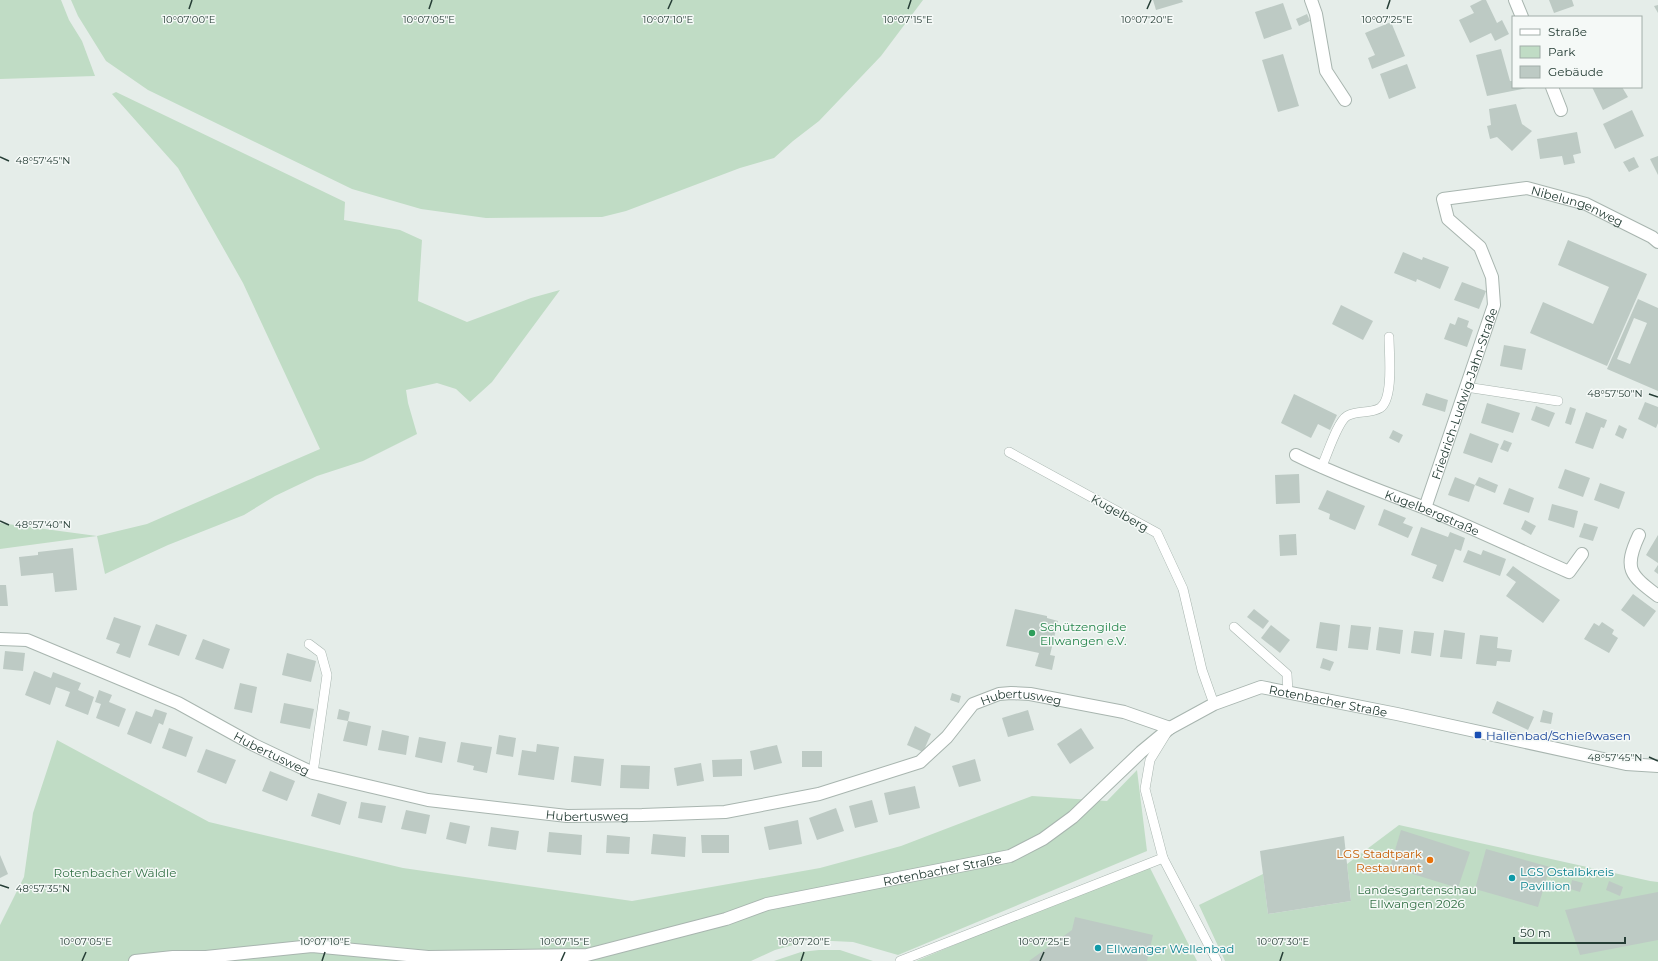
<svg xmlns="http://www.w3.org/2000/svg" width="1658" height="961" font-family="Montserrat,sans-serif">
	<style>
		.green { fill: #c0dcc5 }
		.building { fill: #bdcac4; fill-rule: evenodd }
		.lines { fill: none; stroke-linecap: round; stroke-linejoin: round }
		.lane-casing { stroke: #a8b5af; stroke-width: 10 }
		.street-casing { stroke: #a8b5af; stroke-width: 14 }
		.lane { stroke: #fff; stroke-width: 9 }
		.street { stroke: #fff; stroke-width: 12 }
		.ticks { fill: none; stroke: #253d35; stroke-width: 1.5 }
		.leisure-dot { fill: #2e9e5b; stroke: #f5f9f7; stroke-width: 1.5 }
		.transit-dot { fill: #1a4fb4; stroke: #f5f9f7; stroke-width: 1.5 }
		.food-dot { fill: #e8710a; stroke: #f5f9f7; stroke-width: 1.5 }
		.culture-dot { fill: #0f9aa8; stroke: #f5f9f7; stroke-width: 1.5 }
		.labels { text-anchor: middle; dominant-baseline: central; stroke-width: 3; stroke-linejoin: round; paint-order: stroke }
		.street-label { font-size: 12px; fill: #253d35; stroke: #f5f9f7 }
		.leisure-label { font-size: 12px; fill: #27864d; stroke: #f5f9f7; text-anchor: start }
		.transit-label { font-size: 12px; fill: #164399; stroke: #f5f9f7; text-anchor: start }
		.food-label { font-size: 12px; fill: #c56008; stroke: #f5f9f7; text-anchor: end }
		.culture-label { font-size: 12px; fill: #0d838f; stroke: #f5f9f7; text-anchor: start }
		.park-label { font-size: 12px; fill: #337146; stroke: #f5f9f7 }
		.ticks-label { font-size: 10px; text-anchor: middle; fill: #253d35; stroke: #f5f9f7; stroke-width: 3; stroke-linejoin: round; paint-order: stroke }
	</style>
	<rect width="100%" height="100%" fill="#e5ede9"/>
	<!-- green -->
	<g class="green">
		<polygon points="0,0 61,0 69,20 82,41 95,76 0,79"/>
		<polygon points="71,0 923,0 881,56 819,121 793,141 774,158 740,168 626,211 602,217 486,218 421,209 352,189 148,90 106,61 78,16"/>
		<polygon points="116,92 345,202 344,220 400,230 422,240 418,301 467,322 531,298 560,290 492,382 470,402 456,389 437,383 406,390 408,403 417,434 363,461 317,476 275,496 244,515 168,545 105,574 97,536 0,549 0,523 97,536 147,524 320,449 243,283 178,168 112,94"/>
		<polygon points="57,740 209,822 403,868 632,901 820,868 901,846 1032,796 1107,801 1137,770 1147,851 898,955 853,942 811,940 775,950 751,961 0,961 0,925 24,877 33,813"/>
		<polygon points="1399,825 1650,881 1658,882 1658,961 1225,961 1199,905 1263,874 1268,914 1351,901 1347,864"/>
		<polygon points="1148,864 1197,961 916,961"/>
		<polygon points="819,950 840,950 873,961 774,961 801,952"/>
	</g>
	<!-- building -->
	<g class="building">
		<polygon points="1153,0 1182,0 1183,2 1156,10"/>
		<polygon points="1482,0 1486,0 1497,23 1502,20 1509,34 1495,41 1491,33 1470,43 1459,20 1474,13 1470,6"/>
		<polygon points="1549,0 1572,0 1574,6 1554,13"/>
		<polygon points="1283,3 1292,29 1264,39 1255,12"/>
		<polygon points="1658,5 1658,13 1654,6"/>
		<polygon points="1307,14 1310,21 1299,26 1296,19"/>
		<polygon points="1391,22 1405,56 1372,69 1368,58 1375,55 1365,33"/>
		<polygon points="1501,49 1510,81 1513,81 1513,87 1527,88 1487,96 1476,55"/>
		<polygon points="1283,54 1299,106 1278,112 1262,60"/>
		<polygon points="1407,64 1416,88 1389,99 1380,74"/>
		<polygon points="1592,87 1622,87 1628,97 1603,110"/>
		<polygon points="1516,104 1522,124 1532,131 1512,151 1497,137 1490,139 1487,126 1491,125 1489,109"/>
		<polygon points="1632,110 1644,136 1615,149 1603,124"/>
		<polygon points="1577,132 1581,153 1573,155 1575,163 1564,165 1562,156 1540,159 1537,139"/>
		<polygon points="1658,156 1658,175 1650,159"/>
		<polygon points="1634,157 1639,167 1629,172 1623,162"/>
		<polygon points="1568,240 1647,274 1607,366 1530,333 1543,302 1593,324 1609,287 1558,265"/>
		<polygon points="1403,252 1422,260 1423,257 1449,267 1440,289 1417,279 1416,282 1394,273"/>
		<polygon points="1462,282 1486,291 1479,309 1454,300"/>
		<path d="M1638,299L1658,308V391L1607,369ZM1634,318L1647,323L1630,364L1617,359Z"/>
		<polygon points="1341,305 1373,321 1363,340 1332,324"/>
		<polygon points="1458,317 1469,321 1467,327 1473,330 1467,347 1444,339 1450,323 1455,325"/>
		<polygon points="1504,345 1526,349 1522,370 1500,366"/>
		<polygon points="1426,393 1448,400 1445,412 1422,405"/>
		<polygon points="1294,394 1337,415 1330,430 1318,424 1311,438 1281,423"/>
		<polygon points="1645,402 1658,407 1658,423 1656,428 1638,419"/>
		<polygon points="1487,403 1520,413 1513,433 1481,423"/>
		<polygon points="1536,406 1555,413 1549,427 1531,420"/>
		<polygon points="1570,407 1576,409 1571,425 1565,423"/>
		<polygon points="1586,412 1607,420 1604,428 1601,427 1593,449 1575,443"/>
		<polygon points="1619,425 1627,429 1623,439 1615,435"/>
		<polygon points="1393,430 1403,435 1399,443 1389,438"/>
		<polygon points="1470,433 1499,444 1492,463 1463,453"/>
		<polygon points="1504,440 1512,443 1508,452 1500,449"/>
		<polygon points="1565,469 1590,478 1583,497 1558,488"/>
		<polygon points="1299,474 1300,503 1276,504 1275,475"/>
		<polygon points="1455,477 1475,485 1469,502 1448,495"/>
		<polygon points="1479,477 1498,485 1495,493 1475,485"/>
		<polygon points="1600,483 1625,492 1619,509 1594,500"/>
		<polygon points="1509,488 1534,498 1529,513 1503,504"/>
		<polygon points="1327,490 1365,506 1355,530 1329,519 1330,514 1318,509"/>
		<polygon points="1552,504 1578,511 1574,528 1548,520"/>
		<polygon points="1384,509 1406,518 1403,523 1413,527 1408,538 1378,525"/>
		<polygon points="1525,520 1536,526 1531,535 1521,529"/>
		<polygon points="1584,523 1598,527 1593,541 1579,537"/>
		<polygon points="1421,527 1448,537 1450,532 1465,538 1461,551 1455,549 1443,582 1432,578 1437,565 1411,555"/>
		<polygon points="1296,534 1297,555 1280,556 1279,535"/>
		<polygon points="1658,535 1658,563 1646,555"/>
		<polygon points="73,548 77,590 55,592 53,573 21,576 19,557 38,555 38,552"/>
		<polygon points="1468,550 1481,555 1483,550 1506,559 1500,576 1463,562"/>
		<polygon points="1658,565 1658,574 1654,571"/>
		<polygon points="1513,566 1560,600 1543,623 1506,596 1516,582 1506,575"/>
		<polygon points="0,585 6,585 8,606 0,606"/>
		<polygon points="1633,594 1656,611 1644,627 1621,610"/>
		<polygon points="1015,609 1047,616 1047,618 1058,621 1050,655 1055,656 1052,670 1035,666 1039,653 1006,646"/>
		<polygon points="1254,609 1269,621 1263,629 1247,617"/>
		<polygon points="114,617 141,626 130,658 116,653 120,644 106,639"/>
		<polygon points="1320,622 1340,625 1337,651 1316,648"/>
		<polygon points="1602,622 1614,630 1612,634 1618,638 1609,653 1584,639 1594,623 1599,626"/>
		<polygon points="156,624 187,635 179,656 148,645"/>
		<polygon points="1271,625 1290,640 1280,653 1261,638"/>
		<polygon points="1351,625 1371,627 1368,650 1348,648"/>
		<polygon points="1379,627 1403,630 1400,654 1376,650"/>
		<polygon points="1444,630 1465,633 1462,659 1440,657"/>
		<polygon points="1414,631 1434,633 1431,656 1411,653"/>
		<polygon points="1480,635 1498,637 1497,648 1512,650 1510,662 1497,661 1496,666 1476,664"/>
		<polygon points="203,639 230,649 223,669 195,659"/>
		<polygon points="5,651 25,653 23,671 3,669"/>
		<polygon points="287,653 316,661 311,682 282,675"/>
		<polygon points="1323,658 1334,662 1330,671 1320,668"/>
		<polygon points="34,671 51,678 53,672 81,683 78,690 94,697 88,715 65,706 70,692 56,687 50,705 25,695"/>
		<polygon points="240,683 257,687 252,713 234,709"/>
		<polygon points="99,690 112,695 109,702 126,709 119,727 96,718 101,704 95,702"/>
		<polygon points="952,693 961,696 959,703 950,700"/>
		<polygon points="1497,701 1534,717 1528,730 1492,713"/>
		<polygon points="284,703 314,709 310,729 280,723"/>
		<polygon points="155,709 167,713 163,725 159,723 151,744 127,734 136,711 152,717"/>
		<polygon points="339,709 350,712 348,721 337,719"/>
		<polygon points="1028,710 1034,730 1008,737 1002,718"/>
		<polygon points="1543,710 1553,713 1551,724 1540,722"/>
		<polygon points="348,721 371,726 367,746 343,741"/>
		<polygon points="915,726 931,734 923,752 907,745"/>
		<polygon points="169,728 193,737 186,757 162,748"/>
		<polygon points="1081,728 1094,748 1070,764 1057,744"/>
		<polygon points="382,730 409,736 406,755 378,750"/>
		<polygon points="499,735 516,738 513,757 496,754"/>
		<polygon points="419,737 446,742 442,763 415,757"/>
		<polygon points="461,742 492,747 487,773 473,770 474,766 457,762"/>
		<polygon points="537,744 559,747 554,780 518,775 522,750 536,752"/>
		<polygon points="777,745 782,763 754,770 750,751"/>
		<polygon points="206,749 236,760 226,784 197,772"/>
		<rect x="802" y="751" width="20" height="16"/>
		<polygon points="574,756 604,759 601,786 571,782"/>
		<polygon points="742,759 742,776 713,777 712,760"/>
		<polygon points="975,759 981,781 959,787 952,766"/>
		<polygon points="701,763 704,781 677,786 674,768"/>
		<polygon points="621,765 650,766 649,789 620,788"/>
		<polygon points="270,771 295,781 287,801 262,791"/>
		<polygon points="915,786 920,808 889,815 884,793"/>
		<polygon points="318,793 347,802 340,825 311,816"/>
		<polygon points="872,800 878,822 855,828 849,806"/>
		<polygon points="361,802 386,806 382,823 358,818"/>
		<polygon points="836,808 844,831 817,840 809,818"/>
		<polygon points="406,810 430,815 426,834 401,829"/>
		<polygon points="798,820 802,844 769,850 764,827"/>
		<polygon points="450,822 470,826 466,844 446,839"/>
		<polygon points="491,827 519,831 516,850 488,846"/>
		<polygon points="1401,830 1470,852 1458,888 1390,867"/>
		<polygon points="549,832 582,835 581,855 547,852"/>
		<polygon points="653,834 686,837 685,857 651,854"/>
		<polygon points="607,835 630,837 629,854 606,853"/>
		<polygon points="701,835 729,835 729,853 702,853"/>
		<polygon points="1344,836 1351,901 1268,914 1260,851"/>
		<polygon points="1486,849 1550,867 1538,907 1475,889"/>
		<polygon points="0,855 8,874 0,878"/>
		<polygon points="1572,880 1583,883 1580,892 1570,889"/>
		<polygon points="1609,881 1623,887 1620,896 1606,890"/>
		<polygon points="1658,892 1658,940 1580,955 1565,910"/>
		<polygon points="1075,917 1153,935 1147,961 1029,961 1072,930"/>
	</g>
	<g class="lines">
		<!-- lane casing -->
		<g class="lane-casing">
			<g id="lane">
				<polyline points="1466,387 1558,401"/>
				<polyline points="1009,452 1157,533 1183,589 1202,670 1214,704"/>
				<path d="M1321,468C1327,456 1337,422 1347,416C1357,410 1370,414 1380,408C1394,399 1389,353 1389,337"/>
				<polyline points="1234,627 1287,674 1288,693"/>
				<polyline points="309,644 321,653 327,675 313,773"/>
				<polyline points="1166,734 1150,760 1145,789 1163,858 1217,961"/>
				<polyline points="900,961 1163,858"/>
			</g>
		</g>
		<!-- street casing -->
		<g class="street-casing">
			<g id="street">
				<polyline points="1311,0 1316,14 1326,71 1345,100"/>
				<polyline points="1515,0 1522,17"/>
				<polyline points="1552,87 1561,110"/>
				<path id="s1" d="M1296,455C1338,476 1381,491 1425,508C1473,528 1521,551 1569,572L1582,554"/>
				<path id="s2" d="M1425,508L1494,305L1492,277L1480,247L1448,219L1443,199L1527,188L1586,204L1652,237L1658,242"/>
				<path d="M1639,535C1623,569 1630,575 1658,596"/>
				<path id="s3" d="M0,639L27,640L178,703L254,745L313,773L428,800L567,816L642,815L725,812L819,794L920,762L947,737L973,704L999,694L1011,693L1030,694L1124,712L1170,728"/>
				<path id="s4" d="M135,961L173,957H206L312,946L428,957L587,955L726,919L767,904L1010,856L1043,839L1073,817L1141,752L1170,728L1214,704L1261,687L1397,714L1626,764L1658,766"/>
			</g>
		</g>
		<!-- lane -->
		<use href="#lane" class="lane"/>
		<!-- street -->
		<use href="#street" class="street"/>
	</g>
	<!-- ticks -->
	<path class="ticks" d="M189,9L192,0M429,9L432,0M668,9L672,0M908,9L911,0M1147,9L1151,0M1387,9L1390,0M0,157L9,161M1649,394L1658,397M0,521L9,525M1649,757L1658,761M0,885L9,888M82,961L86,952M322,961L325,952M561,961L565,952M801,961L804,952M1040,961L1044,952M1280,961L1283,952"/>
	<!-- markers -->
	<circle class="leisure-dot" cx="1032" cy="633" r="4"/>
	<rect class="transit-dot" x="1474" y="731" width="8" height="8" rx="2"/>
	<circle class="food-dot" cx="1430" cy="860" r="4"/>
	<g class="culture-dot">
		<circle cx="1512" cy="878" r="4"/>
		<circle cx="1098" cy="948" r="4"/>
	</g>
	<g class="labels">
		<!-- street labels -->
		<g class="street-label">
			<text stroke="none"><textPath href="#s2" startOffset="476">Nibelungenweg</textPath></text>
			<text stroke="none"><textPath href="#s2" startOffset="121">Friedrich-Ludwig-Jahn-Straße</textPath></text>
			<text transform="translate(1120 513) rotate(29)">Kugelberg</text>
			<text stroke="none"><textPath href="#s1" startOffset="148">Kugelbergstraße</textPath></text>
			<text stroke="none"><textPath href="#s4" startOffset="1263">Rotenbacher Straße</textPath></text>
			<text stroke="none"><textPath href="#s3" startOffset="1089">Hubertusweg</textPath></text>
			<text stroke="none"><textPath href="#s3" startOffset="297">Hubertusweg</textPath></text>
			<text stroke="none"><textPath href="#s3" startOffset="621">Hubertusweg</textPath></text>
			<text stroke="none"><textPath href="#s4" startOffset="819">Rotenbacher Straße</textPath></text>
		</g>
		<!-- leisure labels -->
		<g class="leisure-label">
			<text x="1040" y="626">Schützengilde<tspan x="1040" dy="14">Ellwangen e.V.</tspan></text>
		</g>
		<!-- transit labels -->
		<g class="transit-label">
			<text x="1486" y="735">Hallenbad/Schießwasen</text>
		</g>
		<!-- food labels -->
		<g class="food-label">
			<text x="1422" y="853">LGS Stadtpark<tspan x="1422" dy="14">Restaurant</tspan></text>
		</g>
		<!-- culture labels -->
		<g class="culture-label">
			<text x="1520" y="871">LGS Ostalbkreis<tspan x="1520" dy="14">Pavillion</tspan></text>
			<text x="1106" y="948">Ellwanger Wellenbad</text>
		</g>
		<!-- park labels -->
		<g class="park-label">
			<text x="115" y="872">Rotenbacher Wäldle</text>
			<text x="1417" y="889">Landesgartenschau<tspan x="1417" dy="14">Ellwangen 2026</tspan></text>
		</g>
	</g>
	<g class="ticks-label">
		<text x="429" y="23">10°07'05"E</text>
		<text x="668" y="23">10°07'10"E</text>
		<text x="908" y="23">10°07'15"E</text>
		<text x="1147" y="23">10°07'20"E</text>
		<text x="1387" y="23">10°07'25"E</text>
		<text x="189" y="23">10°07'00"E</text>
		<text x="43" y="164">48°57'45"N</text>
		<text x="1615" y="397">48°57'50"N</text>
		<text x="43" y="528">48°57'40"N</text>
		<text x="1615" y="761">48°57'45"N</text>
		<text x="43" y="892">48°57'35"N</text>
		<text x="86" y="945">10°07'05"E</text>
		<text x="325" y="945">10°07'10"E</text>
		<text x="565" y="945">10°07'15"E</text>
		<text x="804" y="945">10°07'20"E</text>
		<text x="1044" y="945">10°07'25"E</text>
		<text x="1283" y="945">10°07'30"E</text>
	</g>
	<!-- legend -->
	<rect x="1512" y="16" width="130" height="72" fill="#f5f9f7" stroke="#a2aea9"/>
	<rect x="1520" y="29" width="20" height="6" fill="#ffffff" stroke="#a2aea9"/>
	<text x="1548" y="36" font-size="12" fill="#253d35">Straße</text>
	<rect x="1520" y="46" width="20" height="12" fill="#c0dcc5" stroke="#a2aea9"/>
	<text x="1548" y="56" font-size="12" fill="#253d35">Park</text>
	<rect x="1520" y="66" width="20" height="12" fill="#bdcac4" stroke="#a2aea9"/>
	<text x="1548" y="76" font-size="12" fill="#253d35">Gebäude</text>
	<!-- scale -->
	<path d="M1514 937v6h111v-6" fill="none" stroke="#253d35" stroke-width="2"/>
	<text x="1520" y="937" font-size="12" fill="#253d35" stroke="#f5f9f7" stroke-width="3" paint-order="stroke">50 m</text>
</svg>
